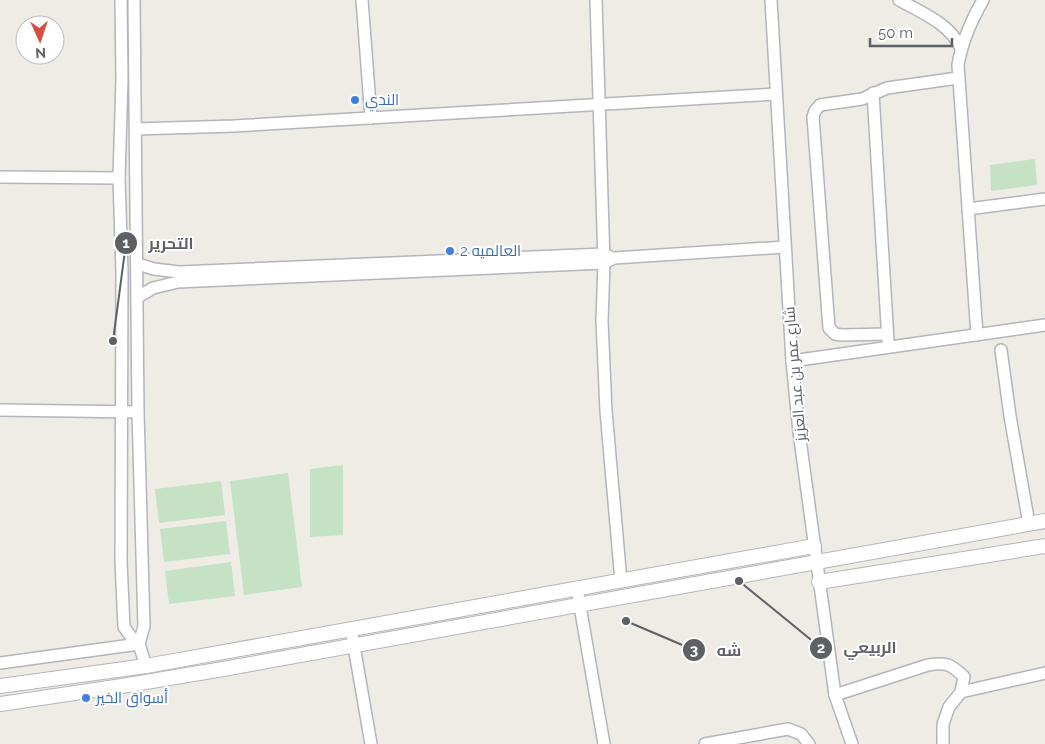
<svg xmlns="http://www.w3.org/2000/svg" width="1045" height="744" font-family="Raleway,Cairo,sans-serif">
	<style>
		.green { fill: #c5e2c5 }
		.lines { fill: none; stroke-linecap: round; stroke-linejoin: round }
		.minor-casing { stroke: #b2b5b9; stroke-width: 14 }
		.tertiary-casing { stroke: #b2b5b9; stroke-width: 16 }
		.minor { stroke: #fff; stroke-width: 11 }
		.tertiary { stroke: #fff; stroke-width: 14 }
		.shop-dot { fill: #3f7fe0; stroke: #fff; stroke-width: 2 }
		.labels { text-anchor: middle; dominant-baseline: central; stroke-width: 4; stroke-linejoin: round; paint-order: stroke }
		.shop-label { font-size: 15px; fill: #366cbe; stroke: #fff; text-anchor: start }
		.street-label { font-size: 15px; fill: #5d6064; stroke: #fff }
		.leader { fill: none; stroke: #5d6064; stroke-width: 2 }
		.callout-dot { fill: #5d6064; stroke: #fff; stroke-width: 2 }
		.mark-label { font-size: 15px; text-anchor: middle; font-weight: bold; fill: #fff }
		.callout-label { font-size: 16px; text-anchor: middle; font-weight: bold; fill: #5d6064; stroke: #fff; stroke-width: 4; stroke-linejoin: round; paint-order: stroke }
	</style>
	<rect width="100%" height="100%" fill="#eeece5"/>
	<!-- green -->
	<g class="green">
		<polygon points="1035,159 1037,185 991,191 990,165"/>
		<polygon points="343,465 343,535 310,537 310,469"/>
		<polygon points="288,473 302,587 244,595 230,481"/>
		<polygon points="221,481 225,515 159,523 155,489"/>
		<polygon points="226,521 230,554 164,562 160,529"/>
		<polygon points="231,562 235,596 169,604 165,571"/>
	</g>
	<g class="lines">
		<!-- minor casing -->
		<g class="minor-casing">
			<g id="minor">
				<polyline points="121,0 122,79 119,178 122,272 121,562 124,627 132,638 139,644"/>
				<polyline points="134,0 138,412 144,626 139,644 146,666"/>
				<polyline points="362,0 371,118"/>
				<polyline points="596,0 604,263 602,321 606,411 621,581"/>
				<polyline points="771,0 792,361 799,432 835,695 852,744"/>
				<path d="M899,0C922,13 949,23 961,48"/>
				<polyline points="873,93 888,341"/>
				<polyline points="136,129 234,126 776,94"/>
				<polyline points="0,177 119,178"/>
				<polyline points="968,209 1045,199"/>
				<polyline points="138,264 154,269 179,272 604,254 610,257"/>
				<polyline points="138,297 153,288 178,282 604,263 614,258 785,247"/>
				<polyline points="887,334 842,335 835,334 829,328 813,117 815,111 820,105 862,99 887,88 958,78"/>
				<path d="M977,335L958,65C962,41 971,21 983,0"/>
				<polyline points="1001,350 1010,416 1029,524"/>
				<polyline points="792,361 1045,325"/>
				<polyline points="0,410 138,412"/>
				<polyline points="577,589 604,744"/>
				<polyline points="351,629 371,744"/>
				<polyline points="0,663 139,644"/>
				<path d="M835,695L928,665C946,662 951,664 964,677L961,692"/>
				<polyline points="705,744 788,729 801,734 809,744"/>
				<polyline points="943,744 943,724 949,707 961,692 1045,673"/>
			</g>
		</g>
		<!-- tertiary casing -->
		<g class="tertiary-casing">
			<g id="tertiary">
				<polyline points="819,582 1045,546"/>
				<polyline points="0,686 146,666 814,546"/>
				<polyline points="0,704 122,686 223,669 1045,521"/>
			</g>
		</g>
		<!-- minor -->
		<use href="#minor" class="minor"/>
		<!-- tertiary -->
		<use href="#tertiary" class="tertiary"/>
	</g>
	<!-- markers -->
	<g class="shop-dot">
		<circle cx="355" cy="100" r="5"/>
		<circle cx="450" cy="251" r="5"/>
		<circle cx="86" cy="698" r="5"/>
	</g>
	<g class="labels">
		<!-- shop labels -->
		<g class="shop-label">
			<text x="365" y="100">الندي</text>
			<text x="460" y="251">العالميه 2</text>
			<text x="96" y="698">أسواق الخير</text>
		</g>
		<!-- street labels -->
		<g class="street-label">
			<text transform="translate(795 374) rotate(-95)">شارع عمر بن عبد العزيز</text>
		</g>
	</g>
	<!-- callouts -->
	<path class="leader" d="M113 341L126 243M739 581L821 648M626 621L694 650"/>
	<g class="callout-dot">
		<circle cx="113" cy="341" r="5"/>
		<circle cx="739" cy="581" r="5"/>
		<circle cx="626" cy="621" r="5"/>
		<circle cx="126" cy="243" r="12"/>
		<circle cx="821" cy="648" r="12"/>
		<circle cx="694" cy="650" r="12"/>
	</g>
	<g class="mark-label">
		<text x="126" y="248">1</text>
		<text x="821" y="653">2</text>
		<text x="694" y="655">3</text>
	</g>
	<g class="callout-label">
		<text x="171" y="249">التحرير</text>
		<text x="870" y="653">الربيعي</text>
		<text x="729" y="656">شه</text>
	</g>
	<!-- north arrow -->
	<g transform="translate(40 40) rotate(177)"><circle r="24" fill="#ffffff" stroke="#bebfc1"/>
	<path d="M0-4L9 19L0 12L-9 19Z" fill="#d64e43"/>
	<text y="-8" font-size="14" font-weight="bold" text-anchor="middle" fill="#5d6064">N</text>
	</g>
	<!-- scale -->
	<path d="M870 38v8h82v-8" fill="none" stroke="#5d6064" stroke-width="2.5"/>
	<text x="878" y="38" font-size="15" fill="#5d6064" stroke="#ffffff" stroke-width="4" paint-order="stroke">50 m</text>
</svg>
